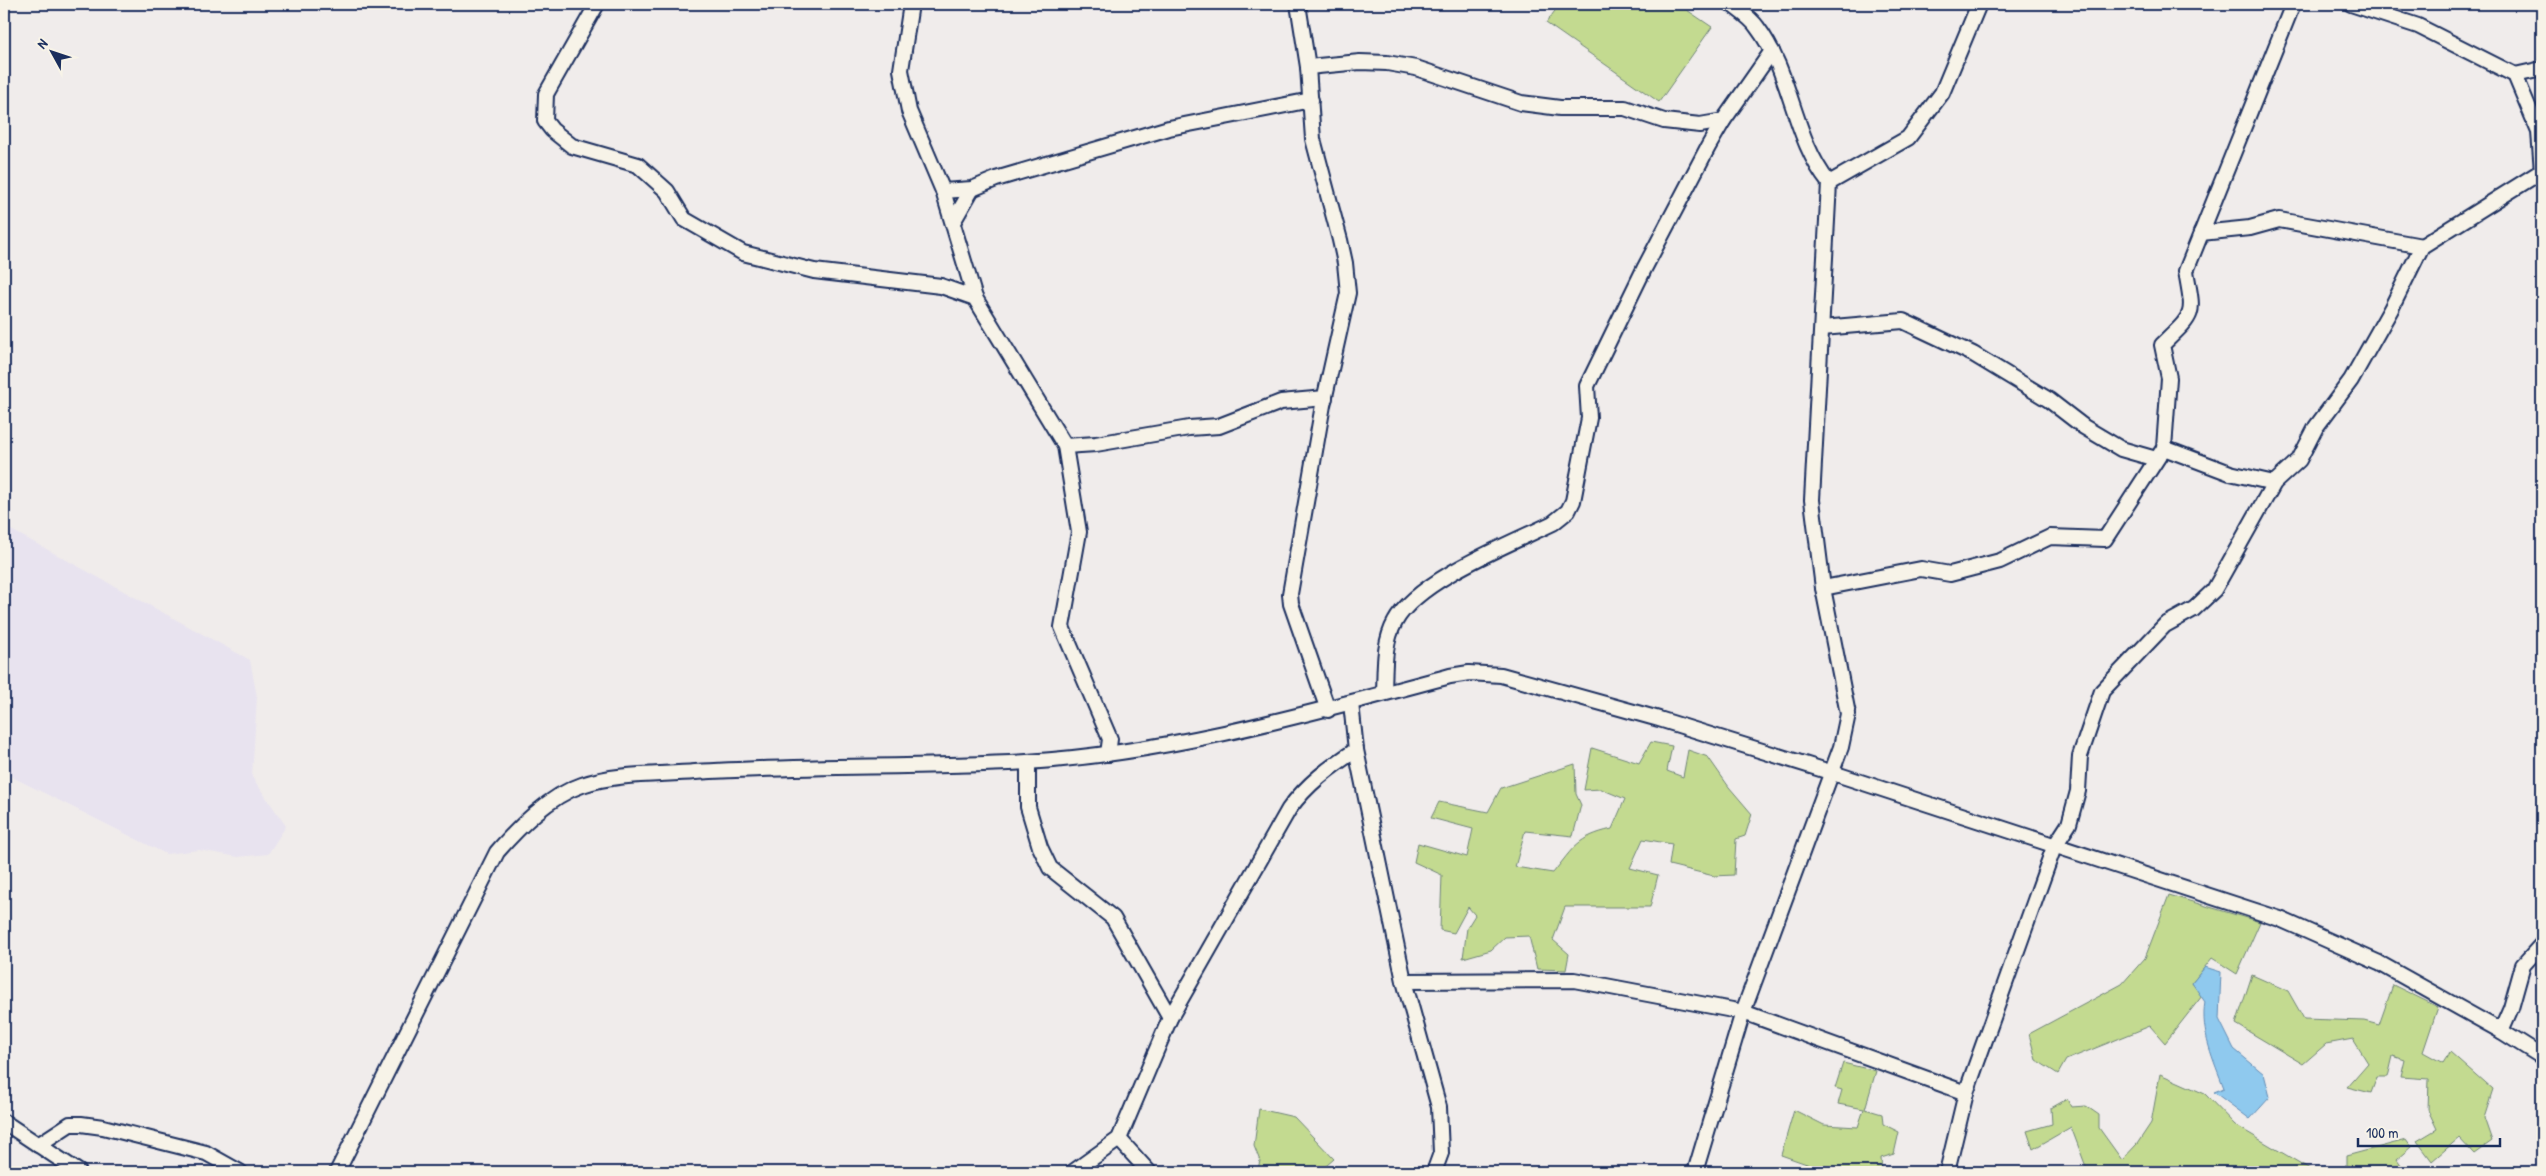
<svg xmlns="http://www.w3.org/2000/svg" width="2546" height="1176" font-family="'Patrick Hand',sans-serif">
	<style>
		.built { fill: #e8e3ef }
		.green { fill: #c3da90; stroke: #6f8477 }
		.water { fill: #8fc9ee; stroke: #618bb4 }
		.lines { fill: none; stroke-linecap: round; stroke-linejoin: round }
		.minor-casing { stroke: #1b2f5e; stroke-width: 18 }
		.minor { stroke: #f7f3e8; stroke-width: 14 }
	</style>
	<rect width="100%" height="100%" fill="#f0eceb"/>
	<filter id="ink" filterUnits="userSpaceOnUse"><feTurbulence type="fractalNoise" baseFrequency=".02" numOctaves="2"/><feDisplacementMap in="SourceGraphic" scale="10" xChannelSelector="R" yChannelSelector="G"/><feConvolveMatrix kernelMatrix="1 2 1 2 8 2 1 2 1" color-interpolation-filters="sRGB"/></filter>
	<g filter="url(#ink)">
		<!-- built -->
		<polygon class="built" points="4,526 250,660 257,697 252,777 286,826 268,854 238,857 199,850 166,854 4,773"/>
		<!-- green -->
		<g class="green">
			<polygon points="1560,4 1678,4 1712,27 1659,102 1546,23"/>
			<path d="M1651,742L1672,746L1667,771L1683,777L1688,750L1708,757L1729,787L1752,814L1745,836L1736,839L1734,875L1714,876L1669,865L1672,844L1643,839L1630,868L1658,875L1650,907H1565L1553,940L1569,954L1566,970L1537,969L1529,936L1505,937L1491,950L1463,958L1467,928L1475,915L1468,907L1454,933L1440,930L1442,875L1414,862L1418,843L1467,857L1473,829L1431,818L1439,802L1488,812L1501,788L1575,764L1576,794L1581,805L1573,836L1525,831L1515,867L1553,873C1574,847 1577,837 1612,829L1625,799L1601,789L1584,790L1592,748L1639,763Z"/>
			<polygon points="2169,895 2260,922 2237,974 2212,958 2192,983 2202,996 2165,1043 2150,1026 2066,1060 2058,1074 2036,1060 2029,1034 2122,984 2145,958"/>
			<polygon points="2252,975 2288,991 2304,1019 2364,1021 2379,1025 2393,985 2438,1007 2423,1052 2443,1063 2450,1052 2493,1090 2484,1118 2492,1141 2474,1154 2459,1138 2432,1161 2417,1141 2437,1129 2428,1110 2429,1079 2401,1077 2405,1060 2393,1056 2388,1077 2377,1077 2371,1093 2347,1087 2368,1063 2353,1039 2326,1044 2303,1064 2236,1024"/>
			<polygon points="1843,1063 1876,1071 1865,1109 1882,1114 1883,1124 1899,1132 1894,1154 1881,1158 1882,1172 1817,1172 1818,1168 1781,1155 1794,1110 1824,1125 1858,1127 1864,1109 1838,1104 1842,1090 1835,1088"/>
			<polygon points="2160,1074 2205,1094 2235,1125 2315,1172 2088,1172 2071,1127 2033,1149 2027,1131 2052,1124 2051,1108 2067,1099 2071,1107 2086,1106 2099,1115 2099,1128 2122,1160 2137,1144 2151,1123"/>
			<polygon points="1259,1109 1294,1117 1334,1159 1319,1172 1257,1172 1260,1161 1254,1146"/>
			<polygon points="2406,1140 2411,1147 2397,1159 2406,1172 2346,1172 2346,1156"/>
		</g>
		<!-- water -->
		<path class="water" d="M2205,967L2221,972L2219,1019L2234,1049L2264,1074L2270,1097L2250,1119L2214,1092L2224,1088C2214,1061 2200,1032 2205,1002L2192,983Z"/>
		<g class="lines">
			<!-- minor casing -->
			<g class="minor-casing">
				<g id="minor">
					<polyline points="597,4 546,94 545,121 552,130 572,146 638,165 667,191 684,219 743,253 814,271 941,286 975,298 1065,446 1079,532 1062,627 1110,739 1108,754"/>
					<polyline points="911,4 901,70 909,111 943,191 975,298"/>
					<polyline points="1298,4 1308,67 1313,139 1340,240 1345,263 1348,293 1323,405 1290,594 1291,604 1328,710"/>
					<path d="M1731,4C1740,11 1751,18 1757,27C1792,73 1793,138 1829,183"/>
					<polyline points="2351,4 2418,26 2515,75 2539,132 2542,171"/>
					<polyline points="1308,67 1360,62 1387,63 1416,68 1521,103 1560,108 1625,108 1664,121 1700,125 1723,121"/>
					<polyline points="2515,75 2542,69"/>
					<polyline points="943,191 972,189 996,179 1169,128 1311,100"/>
					<polyline points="953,222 972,189"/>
					<polyline points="2201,233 2250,228 2279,220 2422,246"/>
					<polyline points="1822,328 1903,321 1973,354 2049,400 2084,427 2121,449 2156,459"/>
					<polyline points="1065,446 1096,444 1189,428 1219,426 1281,402 1325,398"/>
					<polyline points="2164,448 2230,473 2274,483"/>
					<path d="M1823,588L1921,569L1950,574L2000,561L2050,537L2105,539L2164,448L2169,378L2162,345C2196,312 2194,317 2186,271L2293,4"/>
					<path d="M1384,693C1385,670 1383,643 1395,622C1417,580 1510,544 1553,523L1568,511L1573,501L1589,418L1587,386L1644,269L1708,147L1723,121L1772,51"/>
					<polyline points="1351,703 1356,750 1404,981 1439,1107 1441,1153 1434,1172"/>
					<polyline points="1028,762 1028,807 1040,847 1050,868 1113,918 1170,1018"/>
					<polyline points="1404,981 1574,980 1743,1012 1966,1093"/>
					<polyline points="2501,1031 2511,1008 2523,965 2542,944"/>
					<polyline points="4,1122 79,1172"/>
					<polyline points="1119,1139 1149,1172"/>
					<polyline points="38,1145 70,1124 81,1124 103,1127 206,1153 240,1172"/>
					<path d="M337,1172L497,852C519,827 549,796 582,785C617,773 658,775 695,772C805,765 917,768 1027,762C1171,753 1311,713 1450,676L1469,673L1501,675L1659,719L1830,772L2280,919L2379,963L2501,1031L2542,1057"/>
					<path d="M1073,1172L1119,1139L1170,1018L1289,809C1307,784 1330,767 1356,750"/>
					<polyline points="1695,1172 1743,1012 1841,747 1848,714 1823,588 1812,500 1829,183 1908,138 1942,93 1979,4"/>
					<polyline points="1947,1172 1966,1093 2054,847 2069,824 2078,791 2080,756 2102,691 2165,625 2194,609 2214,590 2274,483 2299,460 2316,427 2351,380 2391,309 2422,246 2542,171"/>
				</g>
			</g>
			<!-- minor -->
			<use href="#minor" class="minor"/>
		</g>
	</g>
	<!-- margin -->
	<rect width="2546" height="1176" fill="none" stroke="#f7f3e8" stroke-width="20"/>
	<rect x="10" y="10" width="2526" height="1156" fill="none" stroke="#1b2f5e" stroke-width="2" filter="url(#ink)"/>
	<!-- north arrow -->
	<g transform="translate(52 52) rotate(310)" stroke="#f7f3e8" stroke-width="4" paint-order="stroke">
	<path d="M0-4L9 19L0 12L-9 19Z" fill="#1b2f5e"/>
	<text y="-8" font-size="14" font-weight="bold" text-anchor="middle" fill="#1b2f5e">N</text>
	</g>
	<!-- scale -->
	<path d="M2358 1138v8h142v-8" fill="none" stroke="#1b2f5e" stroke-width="2.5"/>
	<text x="2366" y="1138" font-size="15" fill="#1b2f5e" stroke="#f7f3e8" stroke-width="4" paint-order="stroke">100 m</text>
</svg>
